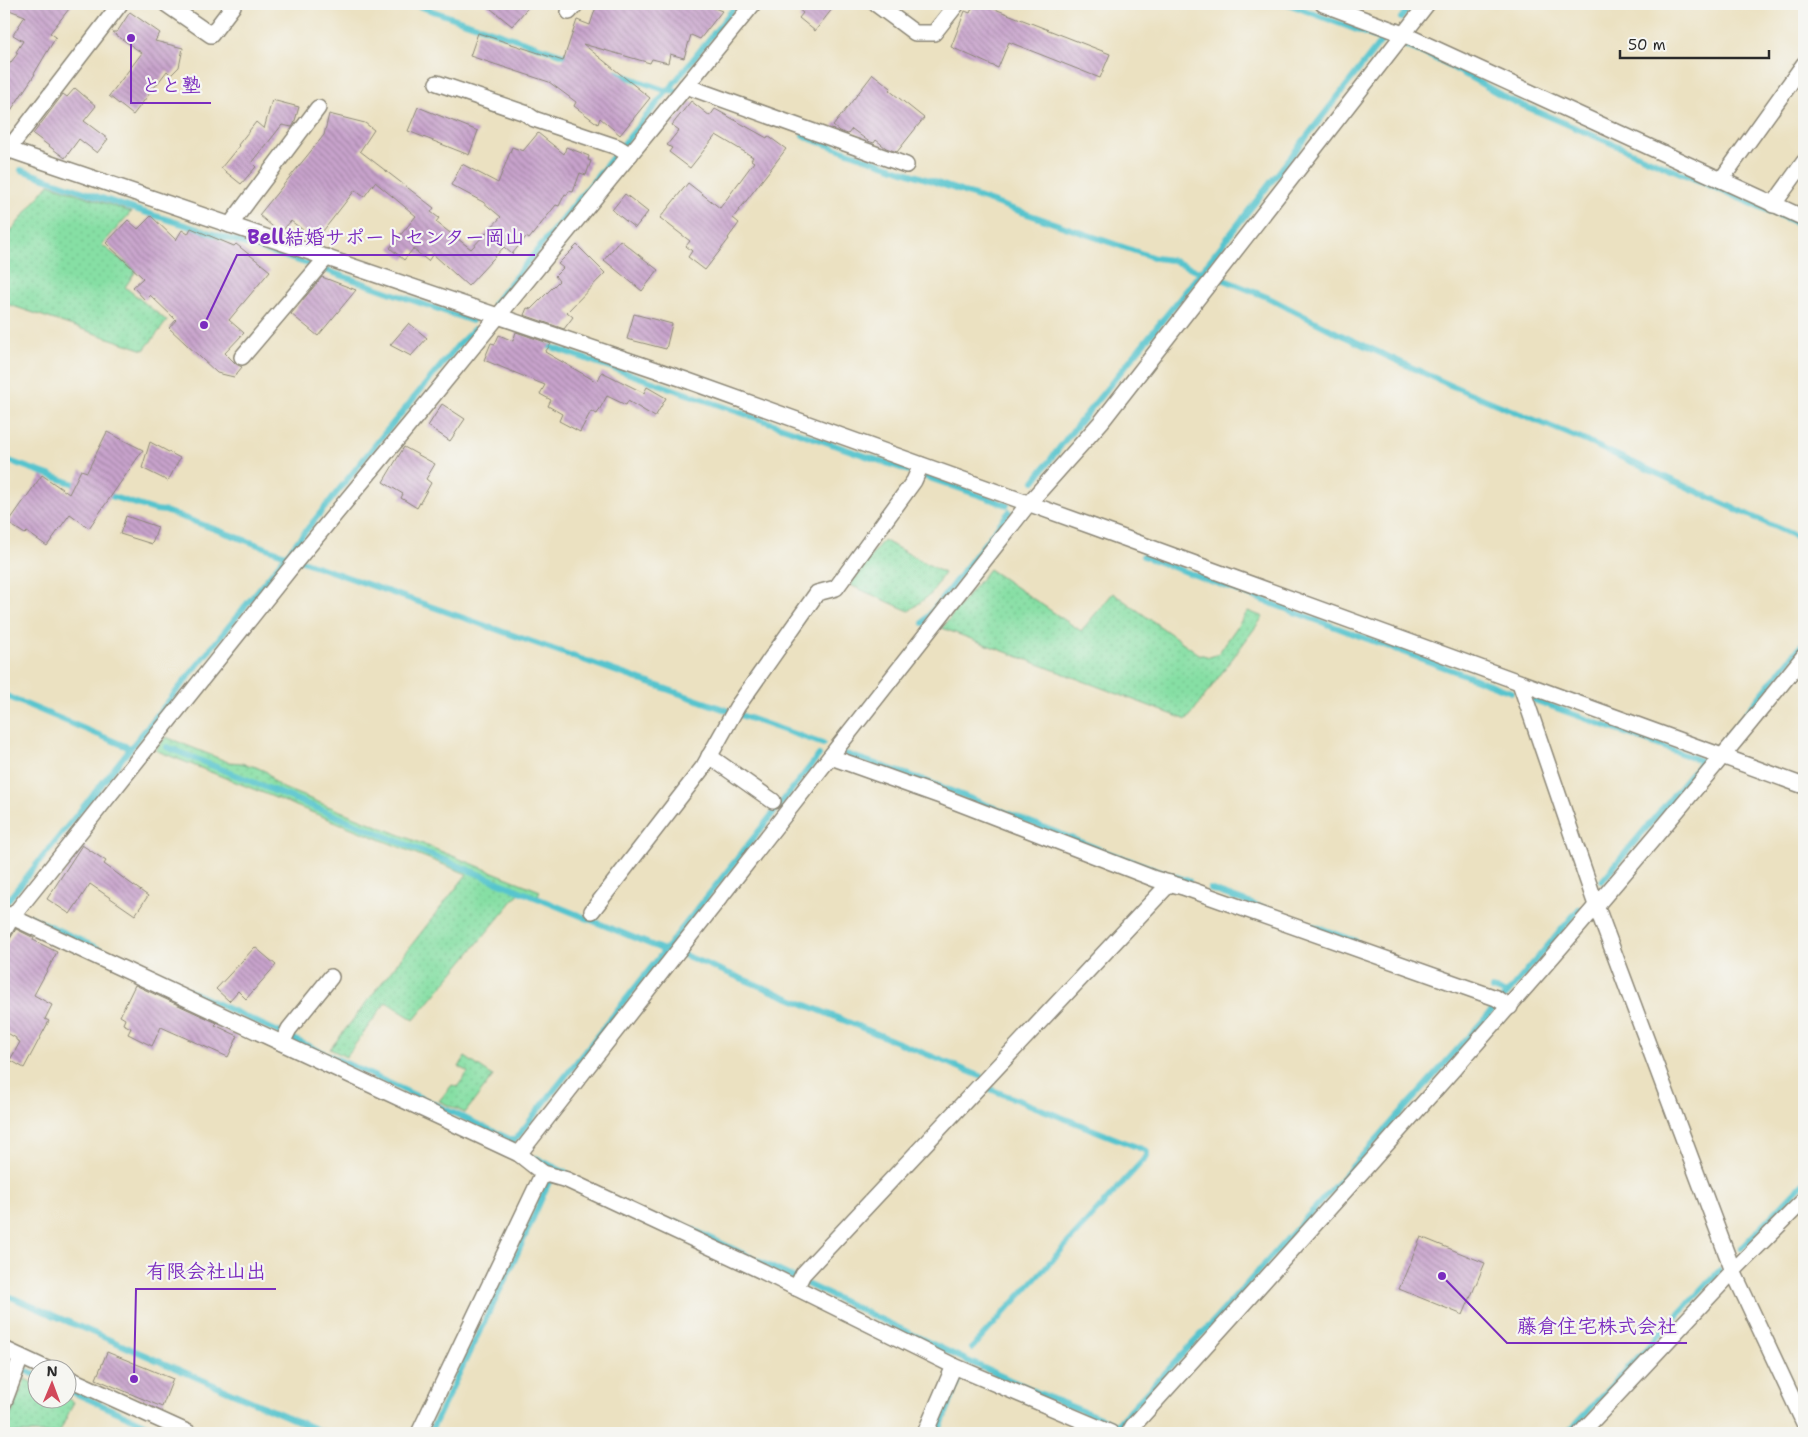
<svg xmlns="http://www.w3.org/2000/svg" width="1808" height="1437" font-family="'Shantell Sans','Klee One',sans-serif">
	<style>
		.grass { fill: url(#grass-dots); stroke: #588568 }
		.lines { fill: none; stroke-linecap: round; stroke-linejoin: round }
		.stream { stroke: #57c4ce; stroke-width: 6 }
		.building { fill: url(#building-back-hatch) }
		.minor-casing { stroke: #8b8676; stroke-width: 18 }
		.minor { stroke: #fff; stroke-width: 15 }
		.leader { fill: none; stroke: #7b2cbf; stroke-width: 2 }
		.callout-dot { fill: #7b2cbf; stroke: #f6f6f2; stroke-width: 2 }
		.callout-label { font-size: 20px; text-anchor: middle; font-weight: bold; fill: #7b2cbf; stroke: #f6f6f2; stroke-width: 4.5; stroke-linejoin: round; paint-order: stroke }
	</style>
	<defs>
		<pattern id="grass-dots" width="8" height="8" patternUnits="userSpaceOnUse" patternTransform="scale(1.25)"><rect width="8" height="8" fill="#86dfa4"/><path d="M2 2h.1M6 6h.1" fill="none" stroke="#74c08d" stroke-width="1.8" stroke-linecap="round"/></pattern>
		<pattern id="building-back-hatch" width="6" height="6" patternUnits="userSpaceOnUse" patternTransform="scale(1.25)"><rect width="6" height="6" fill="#c8a3cc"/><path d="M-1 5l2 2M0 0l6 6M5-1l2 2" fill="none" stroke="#a385a6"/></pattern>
	</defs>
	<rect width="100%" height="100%" fill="#f6f6f2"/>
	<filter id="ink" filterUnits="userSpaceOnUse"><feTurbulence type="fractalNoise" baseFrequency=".02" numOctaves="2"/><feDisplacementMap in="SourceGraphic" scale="10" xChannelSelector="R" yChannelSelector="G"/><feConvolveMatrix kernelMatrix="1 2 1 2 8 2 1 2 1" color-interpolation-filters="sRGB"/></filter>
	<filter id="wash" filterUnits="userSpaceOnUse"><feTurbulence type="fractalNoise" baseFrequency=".0096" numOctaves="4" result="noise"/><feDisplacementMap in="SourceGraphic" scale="20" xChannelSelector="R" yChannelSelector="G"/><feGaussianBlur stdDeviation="1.12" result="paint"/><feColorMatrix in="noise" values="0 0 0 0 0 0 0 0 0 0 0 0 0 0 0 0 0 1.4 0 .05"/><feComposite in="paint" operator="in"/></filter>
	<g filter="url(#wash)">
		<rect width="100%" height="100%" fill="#ebe1c1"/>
		<!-- grass -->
		<g class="grass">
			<polygon points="49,184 131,212 102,245 136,271 125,287 167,321 144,350 4,303 4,235 7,236"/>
			<polygon points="883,540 944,573 931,594 909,611 850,585"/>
			<polygon points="989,569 1081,631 1113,593 1199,654 1210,657 1218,654 1248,611 1263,617 1187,720 942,628"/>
			<polygon points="166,737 228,762 241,763 256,767 267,772 274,782 283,788 540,891 536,899 520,892 414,1020 386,1002 346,1057 330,1049 467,874 155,750"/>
			<polygon points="465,1057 493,1076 465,1113 439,1101 452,1085 457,1087 468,1072 459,1067"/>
			<polygon points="25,1379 37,1385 38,1400 68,1399 74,1402 59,1433 4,1433"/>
		</g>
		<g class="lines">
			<!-- stream -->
			<g class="stream">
				<polyline points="412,4 572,58"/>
				<polyline points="1288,4 1383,40"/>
				<polyline points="1401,18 1412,4"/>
				<path d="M1406,46C1442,60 1475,80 1508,99L1804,226"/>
				<polyline points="614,72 667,91 681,92"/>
				<polyline points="670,90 674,83 737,4"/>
				<polyline points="803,135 813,140 1155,258 1171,260 1203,273"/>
				<polyline points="21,170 128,207 308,264 472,321"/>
				<polyline points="1222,279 1267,297 1339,334 1450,385 1581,439 1804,540"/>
				<polyline points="494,303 667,91"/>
				<polyline points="543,344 1007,505"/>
				<polyline points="4,459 80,486"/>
				<polyline points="1034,481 1066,439 1182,296 1382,40"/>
				<polyline points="104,494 155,510 165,511 313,565 823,744"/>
				<polyline points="1143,556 1511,692"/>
				<polyline points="923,623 1009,512"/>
				<polyline points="4,695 130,748"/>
				<polyline points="1534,700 1702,761"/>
				<polyline points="1723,742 1804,642"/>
				<polyline points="167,747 664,950"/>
				<polyline points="846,754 921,779 1111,854 1189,881"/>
				<polyline points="1602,881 1702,761 1707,759"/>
				<polyline points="1210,889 1356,941"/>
				<polyline points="4,905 384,434 459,344 474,329"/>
				<polyline points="30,917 514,1141 819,755"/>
				<polyline points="684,955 980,1076"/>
				<polyline points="1493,989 1507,994"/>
				<polyline points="536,1158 568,1174"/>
				<polyline points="673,1222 681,1224 968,1361 1048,1397 1130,1430"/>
				<polyline points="1741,1248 1804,1182"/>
				<polyline points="4,1294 325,1433"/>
				<polyline points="972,1348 1147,1156 1147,1151 990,1089"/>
				<polyline points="4,1361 38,1376"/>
				<polyline points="68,1390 164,1433"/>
				<polyline points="4,1422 12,1399"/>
				<polyline points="430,1433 514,1261 552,1175"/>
				<polyline points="938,1433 963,1371"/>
				<polyline points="1113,1433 1117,1424 1210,1325 1507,994 1579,909"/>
				<polyline points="1567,1433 1719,1271"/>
			</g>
		</g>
		<g id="blocks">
			<!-- building -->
			<g class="building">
				<polygon points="4,4 73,4 50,33 56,37 34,74 35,74 4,121 4,71 18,53 16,52 23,41 13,35 25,16 4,8"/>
				<polygon points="485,4 531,4 512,26"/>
				<polygon points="597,4 704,4 722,11 700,39 691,35 684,58 670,54 668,63 652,59 650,63 583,44 650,98 620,135 600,118 598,124 574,106 576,102 549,82 470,56 478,33 563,61 577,20 590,25"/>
				<polygon points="792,4 836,4 815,31 799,18 803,13"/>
				<polygon points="974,4 982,4 1110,54 1100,78 1009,42 998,68 951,47 965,11 970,13"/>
				<polygon points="130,12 160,33 155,41 183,48 179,67 171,75 167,71 133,115 109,96 142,53 112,32 117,32"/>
				<polygon points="873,74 891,88 889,90 924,118 897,152 886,148 876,140 874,143 868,141 852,129 848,134 839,131 833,126"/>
				<polygon points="75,88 96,106 84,121 108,139 97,153 79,139 65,158 33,134 63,94 67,97"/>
				<polygon points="272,100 299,107 294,124 292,127 282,125 252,163 256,167 241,184 221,168 239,146 238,145 256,122 264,129"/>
				<polygon points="691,101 710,116 715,109 767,138 768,136 786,149 733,218 739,223 728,238 729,239 705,270 688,257 692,251 686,246 690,241 660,218 688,183 720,208 754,162 751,160 753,157 716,135 690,168 669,152 672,148 667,145 679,130 672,125"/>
				<polygon points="418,107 478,131 469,155 408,131"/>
				<polygon points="329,114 365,123 374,130 360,151 434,208 431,212 439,218 436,222 471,249 501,217 483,202 451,185 462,164 498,183 512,147 523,151 538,133 564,154 566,147 589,156 588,160 591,161 586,175 580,173 573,192 569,191 567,195 565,194 559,206 556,205 529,239 526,237 512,254 504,247 468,286 433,254 428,261 413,249 404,260 390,248 416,216 375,182 364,197 355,190 316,240 291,221 281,232 279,232 259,215 324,135"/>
				<polygon points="625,194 648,212 635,228 612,210"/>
				<polygon points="151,216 176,240 182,230 188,234 191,228 234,246 236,244 270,271 229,320 244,333 225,353 236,364 242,367 234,377 217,373 169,328 176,320 150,295 145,300 133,287 143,278 106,243 128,220 138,229"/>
				<polygon points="620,240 658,270 642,291 604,260"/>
				<polygon points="577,245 605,273 567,312 573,317 564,329 524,315 527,308 531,309 559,281 555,276 563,268 558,264"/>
				<polygon points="322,277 356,290 318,336 291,314"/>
				<polygon points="634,314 672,324 666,349 627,339"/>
				<polygon points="409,323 427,338 411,356 390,345"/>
				<polygon points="516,332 551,344 545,352 597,382 602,372 644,393 647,387 666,398 655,417 628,401 626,405 607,396 597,414 591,411 580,432 559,421 562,414 548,406 551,400 540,394 545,385 484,360 491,343 495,344 499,335 513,341"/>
				<polygon points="442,404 465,419 450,441 428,426"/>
				<polygon points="107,432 143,450 89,528 70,514 47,546 27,532 25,534 8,523 42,475 69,494 81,470 87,472"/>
				<polygon points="150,442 180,458 168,481 142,468"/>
				<polygon points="404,447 435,464 426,479 431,483 417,508 401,498 403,494 383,482"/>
				<polygon points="126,516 158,527 152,544 120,534"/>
				<polygon points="82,845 106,861 104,864 148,896 135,915 90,884 70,914 47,899"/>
				<polygon points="16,929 34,938 33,940 57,952 34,995 52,1005 45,1019 49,1021 24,1068 10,1060 20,1042 16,1040 16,1038 4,1031 4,949"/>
				<polygon points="255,947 276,965 246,999 238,991 229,1001 216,989"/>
				<polygon points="135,985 217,1023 215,1025 238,1036 228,1057 161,1027 152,1046 128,1034 131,1028 123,1024 125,1019 120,1016"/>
				<polygon points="1421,1237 1485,1263 1463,1315 1399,1289"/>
				<polygon points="107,1352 173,1379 162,1407 96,1379"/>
			</g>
		</g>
	</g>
	<g filter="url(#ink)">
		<use href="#blocks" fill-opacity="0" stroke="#8b8676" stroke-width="1"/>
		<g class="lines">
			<!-- minor casing -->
			<g class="minor-casing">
				<g id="minor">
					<polyline points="166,4 211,35 233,6"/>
					<polyline points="753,4 414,419 293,565 12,917 519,1154 543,1173 567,1180 762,1271 954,1366 1111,1433"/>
					<polyline points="876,4 915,33 934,33 957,4"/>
					<polyline points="1323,4 1403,34 1804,218"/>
					<polyline points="569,12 576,4"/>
					<polyline points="437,83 525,113 534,119 617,147 630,155"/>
					<polyline points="686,86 906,165"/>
					<polyline points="4,148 683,379 1094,527 1804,786"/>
					<polyline points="4,155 120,4"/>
					<polyline points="1721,180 1804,64"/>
					<polyline points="1773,205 1804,162"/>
					<polyline points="230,225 318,108"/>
					<polyline points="242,357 327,257"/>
					<polyline points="1520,683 1596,905 1733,1271 1804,1423"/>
					<polyline points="709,756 773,801"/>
					<polyline points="831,757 946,798 1155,879 1183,887 1496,998 1510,1007"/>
					<polyline points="592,911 704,766 737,707 817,593 836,588 914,481 921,465"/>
					<polyline points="4,913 12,917 4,931"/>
					<polyline points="282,1043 289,1029 331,977"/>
					<polyline points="519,1154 1029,503 1102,421 1427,4"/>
					<polyline points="796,1288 803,1274 1170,883"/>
					<polyline points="4,1349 49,1370"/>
					<polyline points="68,1378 189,1433"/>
					<polyline points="4,1402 21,1357"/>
					<polyline points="419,1433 543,1173"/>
					<polyline points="925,1433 954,1366"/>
					<path d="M1129,1433L1133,1426C1361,1173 1591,922 1804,656"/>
					<polyline points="1581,1433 1733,1271 1804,1200"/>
				</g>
			</g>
			<!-- minor -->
			<use href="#minor" class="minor"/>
		</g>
	</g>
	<!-- callouts -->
	<path class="leader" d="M131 38L131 103H211M204 325L237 255H535M134 1379L136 1289H276M1442 1276L1507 1343H1687"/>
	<g class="callout-dot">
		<circle cx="131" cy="38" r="5"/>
		<circle cx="204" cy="325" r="5"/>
		<circle cx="134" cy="1379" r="5"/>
		<circle cx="1442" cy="1276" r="5"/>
	</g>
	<g class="callout-label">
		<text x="171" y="92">とと塾</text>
		<text x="386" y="244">Bell結婚サポートセンター岡山</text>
		<text x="206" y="1278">有限会社山出</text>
		<text x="1597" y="1333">藤倉住宅株式会社</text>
	</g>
	<!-- margin -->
	<rect width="1808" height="1437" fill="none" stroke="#f6f6f2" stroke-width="20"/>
	<!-- north arrow -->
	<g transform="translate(52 1384) rotate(1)"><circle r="24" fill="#f6f6f2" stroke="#a5a5a2"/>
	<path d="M0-4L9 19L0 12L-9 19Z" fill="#d1495b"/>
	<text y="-8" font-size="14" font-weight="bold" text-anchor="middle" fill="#2b2b2b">N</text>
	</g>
	<!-- scale -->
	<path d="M1620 50v8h149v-8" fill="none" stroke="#2b2b2b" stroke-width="2.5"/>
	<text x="1628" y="50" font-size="15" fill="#2b2b2b" stroke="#f6f6f2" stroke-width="4" paint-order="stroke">50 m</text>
</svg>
